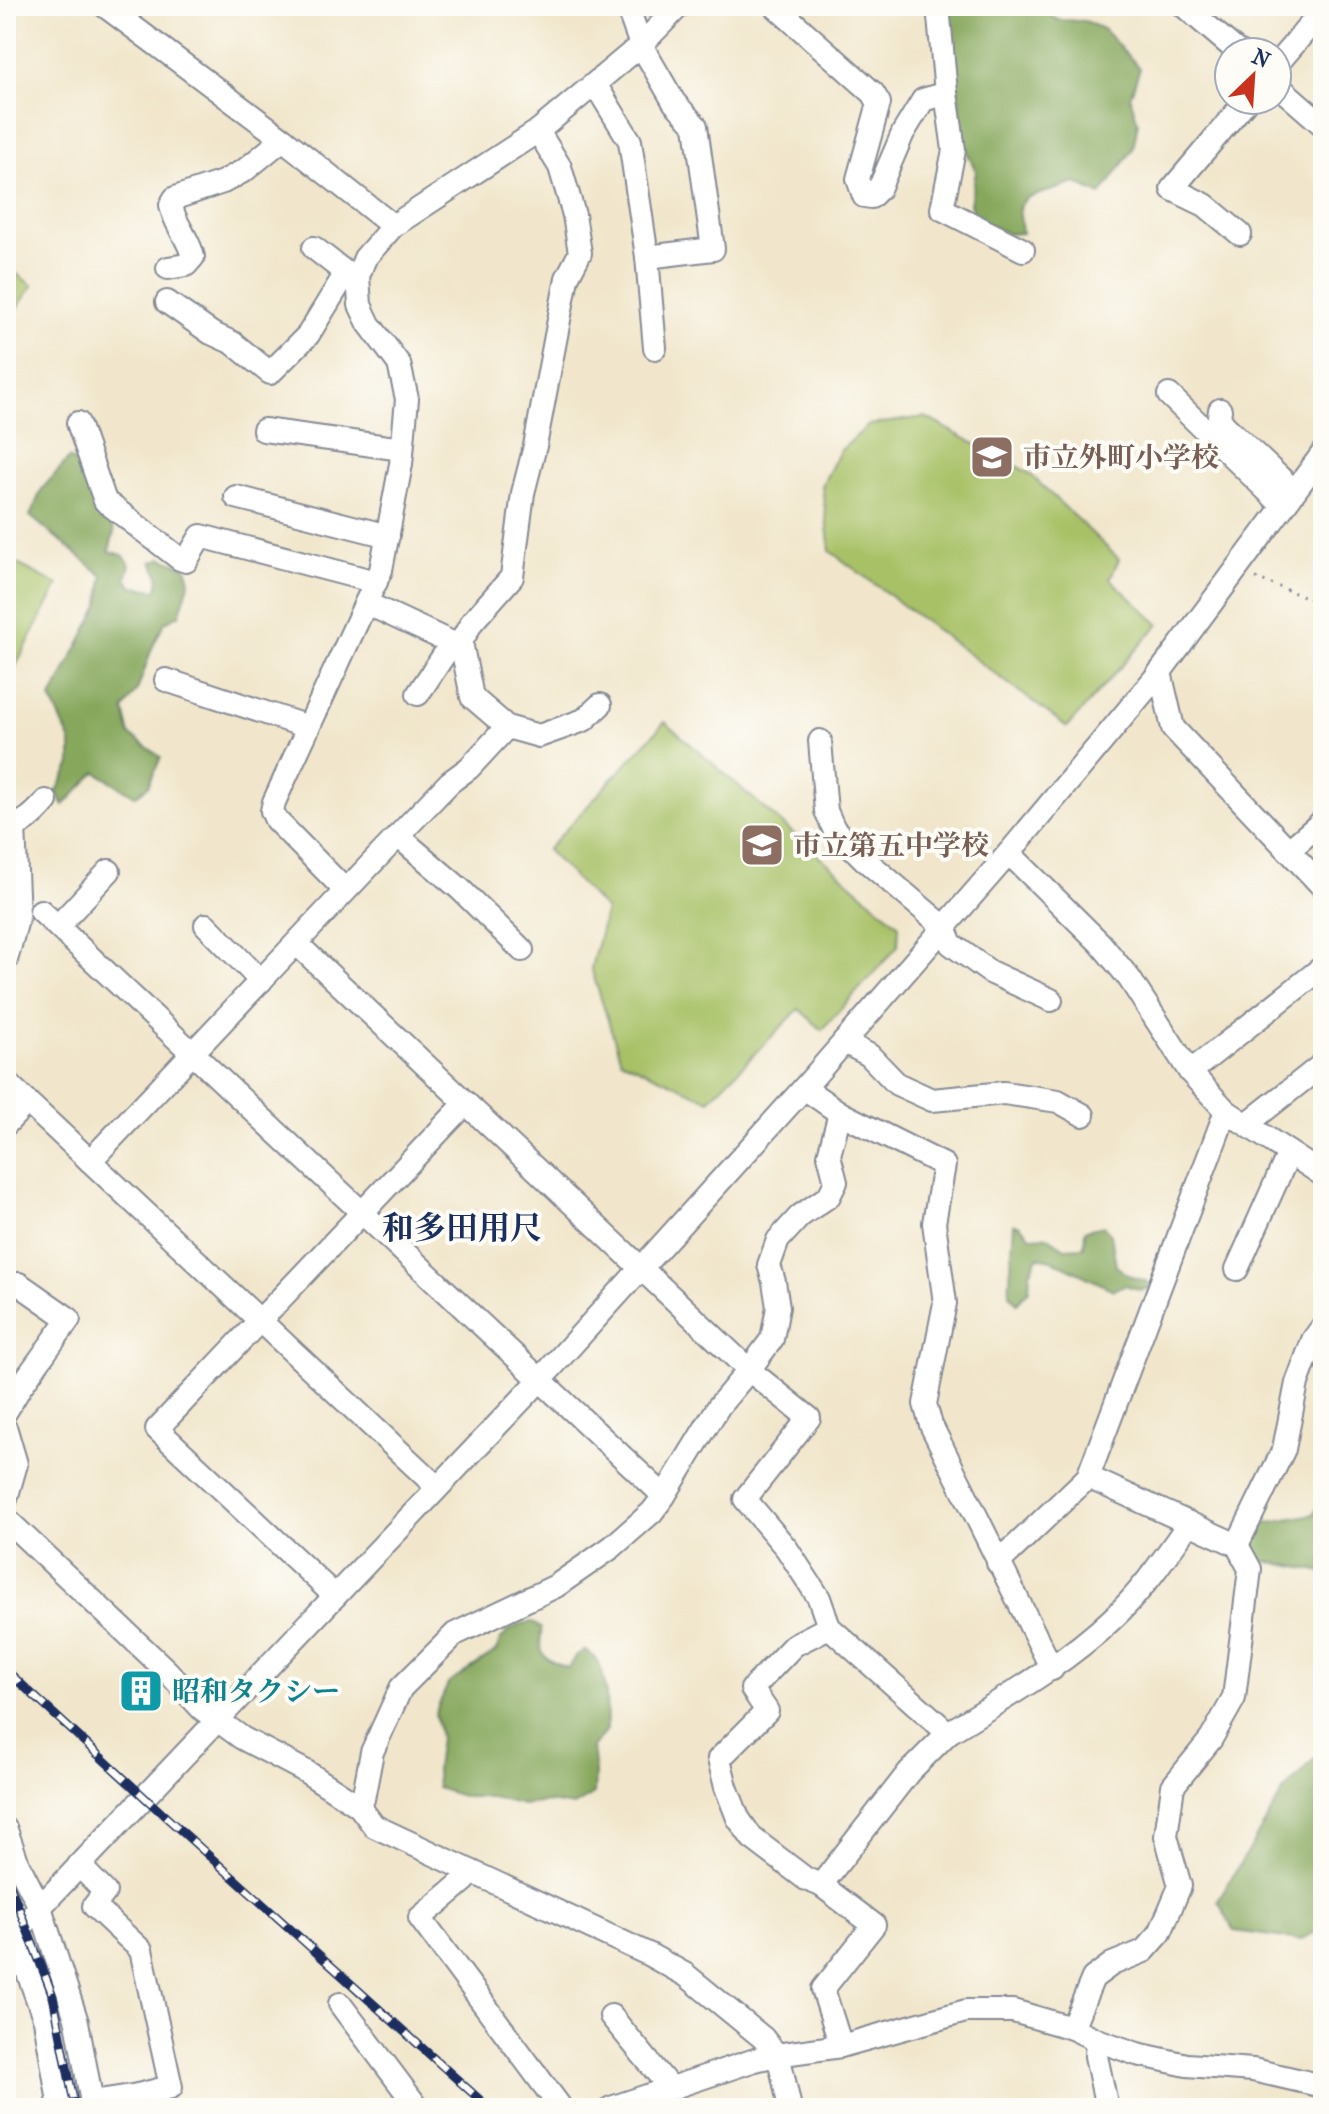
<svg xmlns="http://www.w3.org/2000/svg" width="1329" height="2114" font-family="'IM FELL French Canon','Noto Serif JP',serif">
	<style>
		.green { fill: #a8c166; stroke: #627862; stroke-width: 2 }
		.forest { fill: #86a75b; stroke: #506b5c; stroke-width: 2 }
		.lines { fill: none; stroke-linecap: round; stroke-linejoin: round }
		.minor-casing { stroke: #868a94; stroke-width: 26 }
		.path { stroke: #868a94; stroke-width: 3; stroke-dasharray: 2 6; stroke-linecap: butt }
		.minor { stroke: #fff; stroke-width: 22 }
		.rail-casing { stroke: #1b2f5e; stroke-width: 9 }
		.rail { stroke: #fdfcf7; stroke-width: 6; stroke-dasharray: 18; stroke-linecap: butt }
		.labels { text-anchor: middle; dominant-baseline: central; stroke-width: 8; stroke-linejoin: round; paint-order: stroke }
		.education-label { font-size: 28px; font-weight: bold; fill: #785e54; stroke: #fdfcf7; text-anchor: start }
		.culture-label { font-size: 28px; font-weight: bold; fill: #0d838f; stroke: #fdfcf7; text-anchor: start }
		.quarter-label { font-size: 32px; font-weight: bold; fill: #1b2f5e; stroke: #fdfcf7 }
	</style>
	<rect width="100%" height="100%" fill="#fdfcf7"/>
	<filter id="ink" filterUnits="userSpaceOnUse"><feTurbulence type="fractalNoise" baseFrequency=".0125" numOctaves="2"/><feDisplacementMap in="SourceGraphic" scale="16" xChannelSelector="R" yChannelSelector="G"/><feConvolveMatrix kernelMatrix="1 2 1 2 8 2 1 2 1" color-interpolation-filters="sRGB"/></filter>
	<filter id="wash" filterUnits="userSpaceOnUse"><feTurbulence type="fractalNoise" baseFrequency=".006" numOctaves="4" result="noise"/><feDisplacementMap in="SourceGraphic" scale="32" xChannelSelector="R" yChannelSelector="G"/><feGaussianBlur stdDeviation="1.8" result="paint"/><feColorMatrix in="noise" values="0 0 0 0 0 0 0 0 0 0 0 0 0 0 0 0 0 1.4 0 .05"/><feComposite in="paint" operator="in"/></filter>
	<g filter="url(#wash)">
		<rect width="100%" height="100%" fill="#f1e6cb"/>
		<!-- green -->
		<g class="green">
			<polygon points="6,266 33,286 6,323"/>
			<polygon points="925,417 1029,473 1119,559 1110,579 1159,624 1067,727 830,551 822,485 840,451 869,425"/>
			<polygon points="6,558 58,585 6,685"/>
			<polygon points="665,722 899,925 898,946 822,1030 799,1009 709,1100 621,1060 591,968 606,910 547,850"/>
		</g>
		<!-- forest -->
		<g class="forest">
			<polygon points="948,6 1037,6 1058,20 1085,21 1103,29 1140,68 1130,97 1138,122 1133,149 1101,195 1076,183 1026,198 1019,208 1022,233 1008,234 975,218 970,204 976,171 964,146"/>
			<polygon points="69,458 83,467 114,532 109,551 123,555 130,565 126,579 133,587 157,590 159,576 152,562 162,558 186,567 190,581 179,615 165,622 152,648 138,688 124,710 130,735 161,757 148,786 135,796 96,772 64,805 56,793 71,764 71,742 51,698 100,604 103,576 30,516 42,489"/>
			<polygon points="1014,1224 1020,1225 1031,1237 1047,1236 1065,1248 1084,1247 1085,1230 1104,1226 1111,1235 1116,1266 1130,1276 1148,1282 1149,1288 1141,1290 1125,1285 1113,1290 1052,1260 1038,1257 1030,1273 1029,1290 1017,1303 1009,1294"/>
			<polygon points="1323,1496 1323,1574 1319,1571 1264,1561 1245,1545 1260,1524 1314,1514"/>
			<path d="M532,1622L541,1628C542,1634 539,1642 541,1649C545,1660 558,1666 569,1668L577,1655L585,1650C586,1651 595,1658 595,1658C609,1676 606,1708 607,1730L592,1747L595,1772L594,1794L574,1806L548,1802L523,1805L491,1797H465L437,1788L436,1769L440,1737L435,1713L448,1684L496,1651L500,1641L508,1631L521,1624Z"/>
			<polygon points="1323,1749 1323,1931 1319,1930 1301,1940 1234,1931 1218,1901 1283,1792"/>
		</g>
	</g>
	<g filter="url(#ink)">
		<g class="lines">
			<!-- minor casing -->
			<g class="minor-casing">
				<g id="minor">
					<polyline points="105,6 283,139 393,226 538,131 641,45 679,6"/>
					<polyline points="627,6 641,45 674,102 696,126 713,249 647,257"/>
					<polyline points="775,6 873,93 879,103 858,179 864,196 871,197 879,189 903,133 923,100 946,93"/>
					<polyline points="938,6 946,93 954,150 942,209 1023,250"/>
					<polyline points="1184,6 1238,52"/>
					<polyline points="1277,64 1323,10"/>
					<polyline points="595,84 630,141 647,257 655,348"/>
					<polyline points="1277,85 1323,125"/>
					<polyline points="1240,234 1205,205 1172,189 1247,100"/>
					<polyline points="314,248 346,273 358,276"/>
					<path d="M168,268L186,265L193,257C189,238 174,224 171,205L175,198L223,182L245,170L283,139"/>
					<polyline points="167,302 211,333 233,343 270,373 308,335 346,273"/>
					<polyline points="1169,395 1283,506"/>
					<polyline points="1220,410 1219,417 1224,425 1294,491"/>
					<polyline points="78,423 105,501 180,559 186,561 201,536 376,582"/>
					<polyline points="264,430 402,449"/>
					<polyline points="236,497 388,536"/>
					<polyline points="366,603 452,643"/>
					<polyline points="461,642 472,697 507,727 539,736 584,720 600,705"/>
					<polyline points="1160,672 1173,728 1323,887"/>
					<polyline points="166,680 308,727"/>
					<polyline points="418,694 452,643 461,642 472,622 512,577 523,493 535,446 567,278 580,253 574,215 560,167 538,131"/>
					<polyline points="820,741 826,811 834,829 864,859 944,927 951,944 990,972 1051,1000"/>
					<path d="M6,827C23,826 35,814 46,801"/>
					<polyline points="398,836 460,889 522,950"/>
					<polyline points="1289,850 1323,821"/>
					<polyline points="1009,853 1100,943 1129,978 1190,1072 1226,1111 1323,1175"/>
					<polyline points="345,890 276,820 272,811 274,802 381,570 401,464 407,399 399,364 369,324 360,305 358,276 365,258 393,226"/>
					<polyline points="41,911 664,1496"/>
					<polyline points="206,925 261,981"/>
					<polyline points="58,926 109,871"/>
					<polyline points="297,944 749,1370 809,1418 745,1499 787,1549 819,1598 829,1627 948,1733 909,1772 821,1885 874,1925 823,1989 841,2046"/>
					<polyline points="6,960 18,916 14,827"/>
					<polyline points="844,1042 869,1055 897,1084 932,1100 1004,1093 1058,1101 1083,1115"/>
					<polyline points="1190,1072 1323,967"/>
					<polyline points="6,1082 437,1487"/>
					<polyline points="804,1088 840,1113 944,1165 934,1223 945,1303 925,1404 931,1425 1052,1669"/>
					<polyline points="6,1124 27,1102"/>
					<polyline points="1247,1124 1323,1064"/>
					<path d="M90,1161C211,1035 328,907 450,782L469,768L507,727"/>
					<polyline points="1237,1269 1289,1153"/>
					<polyline points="6,1411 21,1386 69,1319 19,1284"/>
					<polyline points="6,1430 16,1464 6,1499"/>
					<polyline points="6,1519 167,1671 201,1708 242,1738 305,1771 359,1806 374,1826 648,1954 686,1975 763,2038 776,2055 781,2067 790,2108"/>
					<polyline points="1237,1545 1284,1449 1297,1383 1313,1340 1323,1326"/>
					<polyline points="998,1563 1088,1477"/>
					<polyline points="335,1596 157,1429 466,1103"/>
					<path d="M948,1733C1004,1698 1062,1666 1111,1620C1142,1592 1165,1557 1189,1523"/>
					<polyline points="359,1806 363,1799 372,1752 401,1688 455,1634 556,1586 612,1547 652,1512 664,1496 719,1406 749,1370 772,1339 778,1307 774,1282 769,1265 778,1240 800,1216 829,1196 836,1182 829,1155 840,1113"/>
					<polyline points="6,1830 18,1864 40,1907 77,2022 93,2108"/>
					<polyline points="79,1865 105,1892 94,1906 141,1950 171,2087 138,2095"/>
					<polyline points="472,1872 465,1880 420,1918 561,2108"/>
					<polyline points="821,1885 806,1879 752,1838 738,1818 726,1787 719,1759 767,1711 752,1689 794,1645 829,1627"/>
					<polyline points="6,1917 14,1934 45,2020 60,2108"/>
					<polyline points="6,1943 540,1380 804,1088 1009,853 1160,672 1323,453"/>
					<polyline points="340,2004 418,2108"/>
					<polyline points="611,2016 670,2088"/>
					<polyline points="1072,2028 1093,1978 1112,1964 1144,1951 1160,1933 1180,1886 1166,1836 1173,1786 1211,1739 1234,1698 1250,1569 1237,1545 1088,1477 1226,1111"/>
					<polyline points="1097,2040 1096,2056 1107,2108"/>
					<polyline points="92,2102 138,2095 140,2107"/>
					<polyline points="611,2108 755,2060 776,2055 841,2046 966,2011 1013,2011 1072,2028 1097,2040 1137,2054 1187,2065 1253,2070 1323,2086"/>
				</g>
			</g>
			<!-- path -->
			<polyline class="path" points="1256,578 1321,603 1323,606"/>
			<!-- minor -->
			<use href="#minor" class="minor"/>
			<!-- rail casing -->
			<g class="rail-casing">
				<g id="rail">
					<polyline points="6,1670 167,1818 489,2108"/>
					<polyline points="6,1875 53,1996 75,2108"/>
				</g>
			</g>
			<!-- rail -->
			<use href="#rail" class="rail"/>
		</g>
	</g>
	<!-- icons -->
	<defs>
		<g id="school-square" transform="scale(2.3)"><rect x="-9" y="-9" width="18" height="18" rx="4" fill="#8d6e63" stroke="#fdfcf7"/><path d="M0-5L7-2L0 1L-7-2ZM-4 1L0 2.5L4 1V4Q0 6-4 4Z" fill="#fff"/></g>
		<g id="building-square" transform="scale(2.3)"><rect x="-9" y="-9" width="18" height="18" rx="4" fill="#0f9aa8" stroke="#fdfcf7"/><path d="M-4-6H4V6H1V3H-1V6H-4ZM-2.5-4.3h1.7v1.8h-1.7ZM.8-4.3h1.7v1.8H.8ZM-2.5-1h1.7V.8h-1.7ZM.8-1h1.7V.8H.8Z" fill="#fff"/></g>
	</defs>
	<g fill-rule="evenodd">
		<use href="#school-square" x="992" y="457"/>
		<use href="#school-square" x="762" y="845"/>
		<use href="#building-square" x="141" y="1691"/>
	</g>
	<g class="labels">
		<!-- education labels -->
		<g class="education-label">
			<text x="1023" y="457">市立外町小学校</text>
			<text x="793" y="845">市立第五中学校</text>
		</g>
		<!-- culture labels -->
		<g class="culture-label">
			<text x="172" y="1691">昭和タクシー</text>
		</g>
		<!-- quarter labels -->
		<g class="quarter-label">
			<text x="462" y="1228">和多田用尺</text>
		</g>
	</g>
	<!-- margin -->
	<rect width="1329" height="2114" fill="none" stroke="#fdfcf7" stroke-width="32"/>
	<!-- north arrow -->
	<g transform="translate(1253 76) rotate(25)"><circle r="38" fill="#fdfcf7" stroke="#a3aaba" stroke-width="2"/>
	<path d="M0-6L14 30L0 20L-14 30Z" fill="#c8321e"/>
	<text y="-12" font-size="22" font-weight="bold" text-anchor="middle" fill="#1b2f5e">N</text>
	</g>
</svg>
